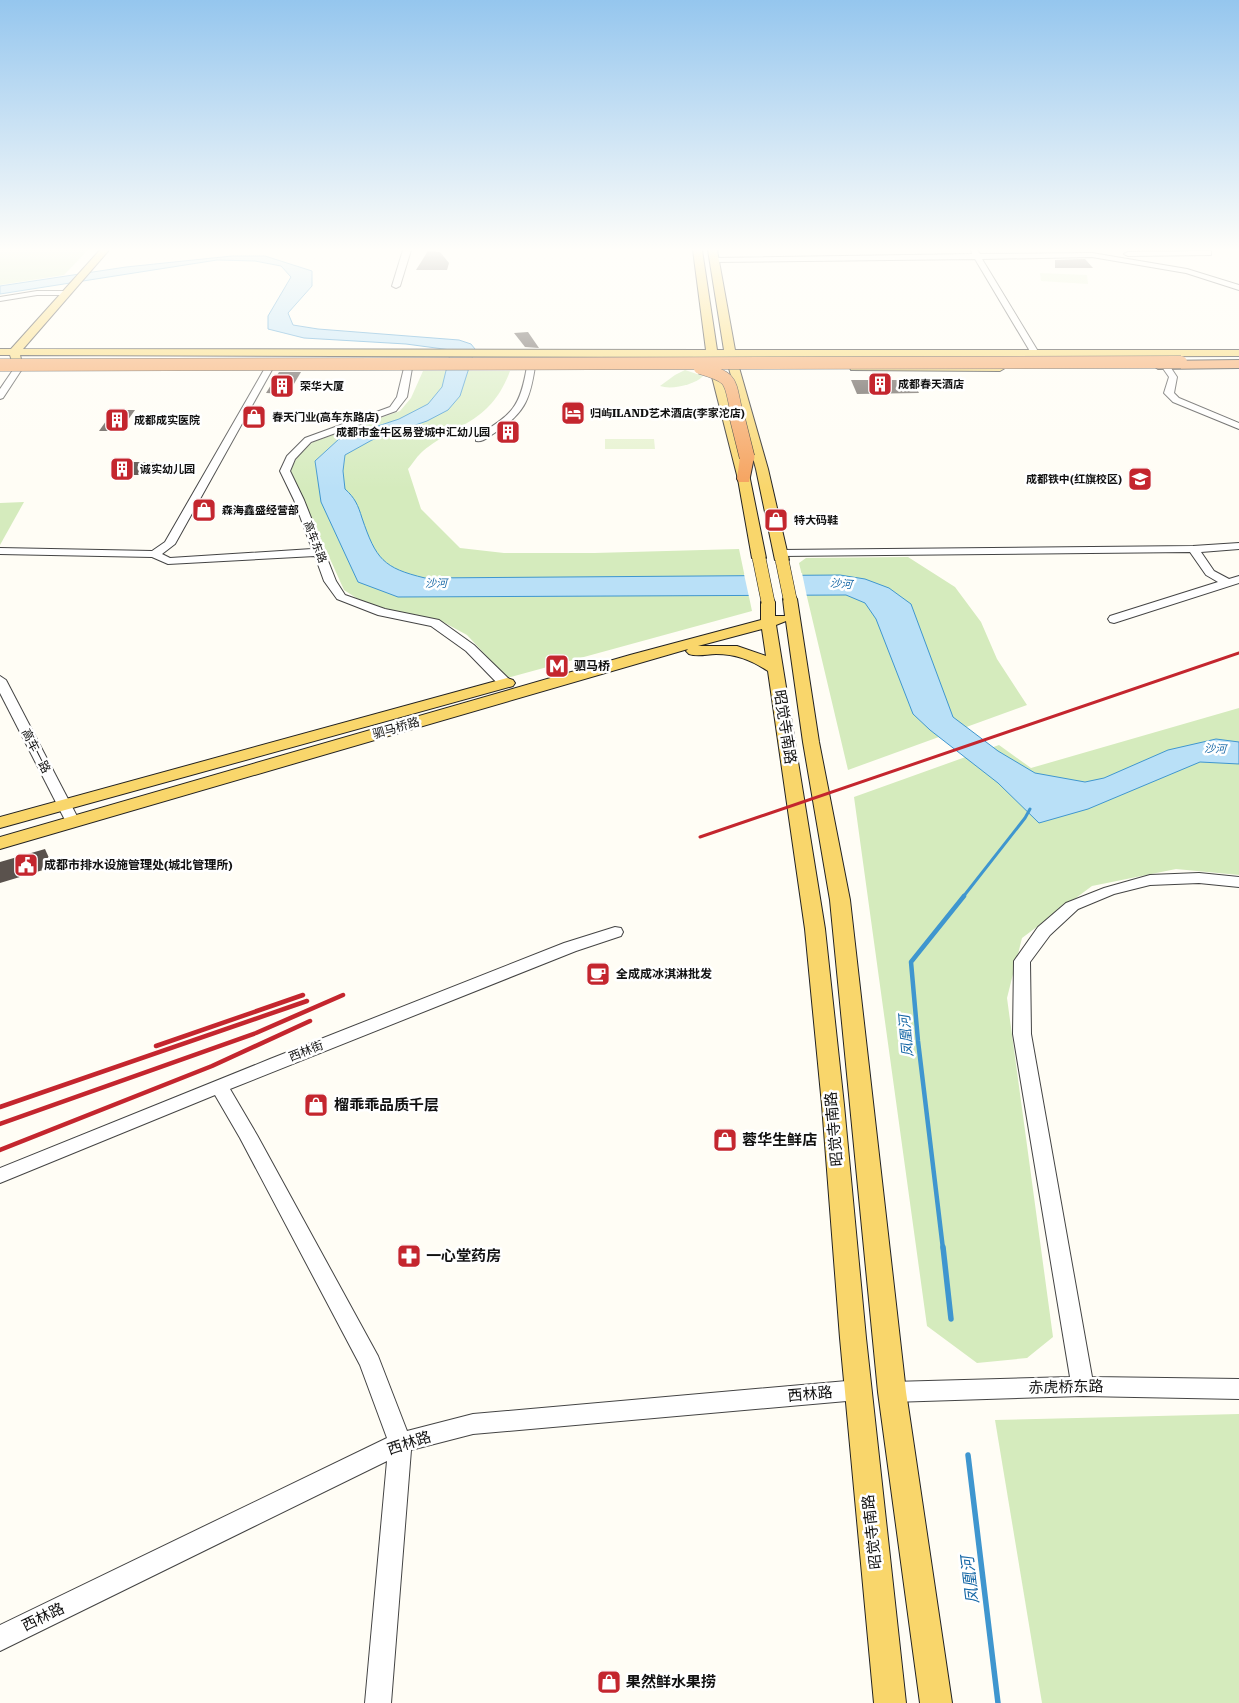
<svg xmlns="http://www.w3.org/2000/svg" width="1239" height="1703" font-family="'Roboto Serif','Noto Sans SC',serif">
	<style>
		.green { fill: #d5ebbd }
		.pitch { fill: #e6f2cf }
		.water { fill: #b9e0f7; stroke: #3f96cf }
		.pier { fill: #fffdf5 }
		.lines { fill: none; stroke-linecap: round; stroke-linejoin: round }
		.stream-far2 { stroke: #3f96cf; stroke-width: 3 }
		.stream-far1 { stroke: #3f96cf; stroke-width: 4.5 }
		.stream { stroke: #3f96cf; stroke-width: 5.5 }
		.building { fill: #5a524d }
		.minor-casing { stroke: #444; stroke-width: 2 }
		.major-casing { stroke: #222; stroke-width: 2 }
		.highway-casing { stroke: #222; stroke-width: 2 }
		.minor { fill: #fff; fill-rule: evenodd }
		.major { fill: #f9d66b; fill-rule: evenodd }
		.highway { fill: #f5a25d; fill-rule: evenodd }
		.rail-far1 { stroke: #c4262e; stroke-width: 3 }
		.rail { stroke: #c4262e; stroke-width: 4.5 }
		.major-bridge-casing { stroke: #222; stroke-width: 14; stroke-linecap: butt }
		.highway-bridge-far1-casing { stroke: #222; stroke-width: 13; stroke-linecap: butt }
		.highway-bridge-casing { stroke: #222; stroke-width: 16; stroke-linecap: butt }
		.major-bridge { stroke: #f9d66b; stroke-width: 13 }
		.highway-bridge-far1 { stroke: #f5a25d; stroke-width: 12 }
		.highway-bridge { stroke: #f5a25d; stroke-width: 15 }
		.labels { text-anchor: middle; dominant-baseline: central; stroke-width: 5; stroke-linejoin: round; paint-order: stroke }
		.far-poi-label { font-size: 11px; font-weight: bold; fill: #111; stroke: #fff; text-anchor: start }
		.far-street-label { font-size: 11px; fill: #111; stroke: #fff }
		.far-water-label { font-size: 11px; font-style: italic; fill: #1768a6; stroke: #fff }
		.poi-label { font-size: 12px; font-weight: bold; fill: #111; stroke: #fff; text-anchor: start }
		.street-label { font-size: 12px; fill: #111; stroke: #fff }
		.water-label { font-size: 14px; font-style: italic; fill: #1768a6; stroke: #fff }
		.near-street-label { font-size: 15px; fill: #111; stroke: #fff }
		.near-poi-label { font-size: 15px; font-weight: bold; fill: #111; stroke: #fff; text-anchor: start }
		.near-water-label { font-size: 16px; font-style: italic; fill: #1768a6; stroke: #fff }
	</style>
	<rect width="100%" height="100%" fill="#fffdf5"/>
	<!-- green -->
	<g class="green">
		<polygon points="0,250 88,250 64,275 0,285"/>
		<path d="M685,370L703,376C695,385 671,390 660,386L675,375Z"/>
		<path d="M423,371H510C491,422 461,421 423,451C418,455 413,463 408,469L421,509L460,548L504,553H594L739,549L752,611L507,678L467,635L443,622L422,616L391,610L361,601L344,590L291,472C293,459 303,451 313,442L400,411L411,398Z"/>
		<polygon points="24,502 0,545 0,503"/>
		<polygon points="908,557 955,587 981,622 997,659 1027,705 848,770 799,563 806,558"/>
		<polygon points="1239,708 1239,875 1176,869 1092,886 1022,938 1007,998 1053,1337 1027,1358 977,1363 927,1326 854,797 999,745 1031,768"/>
		<polygon points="1239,1414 1239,1703 1042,1703 995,1420"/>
	</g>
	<!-- pitch -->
	<g class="pitch">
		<polygon points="1040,273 1087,275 1088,284 1041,281"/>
		<polygon points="605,439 654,439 655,449 605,449"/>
	</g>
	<!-- water -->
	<path class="water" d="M232,256H265L312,271V286L288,313L293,325L318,329L459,340L471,344L475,349L460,396L448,410L427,421L372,440L345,455L343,471L345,489C355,498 358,505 362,518C376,559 383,568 425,578L840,575L865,579L889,588L911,604L953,717L998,751L1035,773L1085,782L1104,778L1168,750L1216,739L1239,742V764L1200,762L1088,809L1039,823L998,783L930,730L913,714L876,619L865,603L846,595L398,597L358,582L321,502L315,461L339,439L399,419L428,404L442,387L451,350L406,344L304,338L268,329V316L291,277L281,266L255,261L217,260L0,294V286L126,267Z"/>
	<!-- pier -->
	<polygon class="pier" points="802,573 807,597 749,597 744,574"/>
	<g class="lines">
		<!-- stream-far2 -->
		<polyline class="stream-far2" points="963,897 1025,818 1030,809"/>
		<!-- stream-far1 -->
		<polyline class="stream-far1" points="943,1249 918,1041 911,962 964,896"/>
		<!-- stream -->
		<g class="stream">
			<polyline points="943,1247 951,1319"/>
			<polyline points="968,1455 998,1703"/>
		</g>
	</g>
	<!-- building -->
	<g class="building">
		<polygon points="428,251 440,252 449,263 447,270 416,270"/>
		<polygon points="1085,259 1093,268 1055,268 1055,260"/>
		<polygon points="528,332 539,348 525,347 514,333"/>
		<polygon points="279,372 301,372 288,394 266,393"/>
		<polygon points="851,380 912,380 919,393 857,394"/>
		<polygon points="114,410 135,410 120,431 99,431"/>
		<polygon points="120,462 159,462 151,475 112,475"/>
		<polygon points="45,849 53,867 0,883 0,862"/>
	</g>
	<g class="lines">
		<!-- minor casing -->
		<g class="minor-casing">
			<g id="minor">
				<polygon points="403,250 411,250 400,286 396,288 392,286"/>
				<polygon points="971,250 977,250 980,254 1092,253 1187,269 1239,285 1239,290 1186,273 1092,257 982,259 1039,353 1035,356 1031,353 975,259 714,262 710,260 714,258 972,254"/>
				<polygon points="1208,251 1211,251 1211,255 1128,256 1124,254 1128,252"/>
				<polygon points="37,291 66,291 70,293 66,295 37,295 0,301 0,297"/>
				<path d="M531,363L535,366C530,401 524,414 493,434C487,438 483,442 476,441V437C511,414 520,410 527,366Z"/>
				<polygon points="1166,364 1169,365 1177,377 1174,393 1179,398 1239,423 1239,429 1173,402 1164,393 1169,377 1162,367"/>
				<polygon points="269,365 273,368 175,544 162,554 170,558 312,549 294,500 280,471 287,456 305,438 390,407 397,397 404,368 411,366 412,368 407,397 396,411 311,442 295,459 290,471 304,500 336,581 345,595 385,609 439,620 474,645 510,680 511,683 510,686 500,686 466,651 431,626 378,615 337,599 324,581 315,556 168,564 152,557 0,554 0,548 152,551 165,542 265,368"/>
				<polygon points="18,366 22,369 3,398 0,399 0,389 15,367"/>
				<polygon points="1239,543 1239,549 1201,552 1214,571 1229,579 1239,576 1239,583 1114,623 1110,622 1108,619 1110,616 1218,582 1206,575 1190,552 781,556 775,553 781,550 1193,546"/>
				<polygon points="0,676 6,680 80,822 78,825 68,825 66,822 0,693"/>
				<polygon points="1199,873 1239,877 1239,887 1199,883 1150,885 1114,894 1078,909 1050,935 1030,962 1031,1034 1092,1377 1239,1379 1239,1399 1083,1396 892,1402 884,1399 881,1392 884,1385 892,1382 1070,1377 1013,1034 1014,961 1038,927 1066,903 1104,888 1150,875"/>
				<polygon points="615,927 621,928 623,932 621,936 576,951 230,1089 257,1135 378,1356 407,1431 473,1414 858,1380 866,1383 869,1390 866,1397 858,1400 473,1434 411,1450 391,1703 365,1703 387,1461 0,1651 0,1625 387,1438 360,1365 240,1138 215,1095 0,1183 0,1168 270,1059 564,943"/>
			</g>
		</g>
		<!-- major casing -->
		<g class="major-casing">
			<g id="major">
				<polygon points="100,250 109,250 23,349 706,350 693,250 702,250 717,350 724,350 708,250 717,250 735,350 1239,350 1239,356 736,357 768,469 789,560 782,564 775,560 756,469 726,357 718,357 750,479 766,558 759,562 752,558 738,479 707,357 20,355 21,359 16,362 12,361 10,355 0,355 0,349 11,349"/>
				<polygon points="855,365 1000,365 1005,368 1000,371 851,370 850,368 851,366"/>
				<path d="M790,595L795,596L797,599L819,742L850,900L906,1392L952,1703H920L878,1392L830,900L803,742L786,621L776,625L825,929L844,1105L866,1338L906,1703H874L840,1338L822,1105L805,929L768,671C751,660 736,654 716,654C707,654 698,657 689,654L686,651L688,649L0,849V837L630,655L761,620V602L763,599H773L775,602V616H785L783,599L785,596ZM762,629L766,656L737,646H698Z"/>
				<polygon points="507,678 513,680 515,683 513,686 0,828 0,817"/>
			</g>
		</g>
		<!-- highway casing -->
		<g class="highway-casing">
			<g id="highway">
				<polygon points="1239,360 1239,368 1158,369 1152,365 1158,361"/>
				<polygon points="747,453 754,457 749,482 739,482 737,479 740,457"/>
			</g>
		</g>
		<!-- minor -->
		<use href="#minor" class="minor"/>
		<!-- major -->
		<use href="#major" class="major"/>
		<!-- highway -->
		<use href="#highway" class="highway"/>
		<!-- rail-far1 -->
		<polyline class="rail-far1" points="700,837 1239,653"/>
		<!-- rail -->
		<g class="rail">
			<polyline points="156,1046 303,995"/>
			<polyline points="0,1107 307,1001"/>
			<polyline points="0,1124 256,1033 343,995"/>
			<polyline points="0,1150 212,1066 310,1021"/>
		</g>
		<!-- major-bridge casing -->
		<g class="major-bridge-casing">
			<g id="major-bridge">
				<polyline points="759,558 768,602"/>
				<polyline points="782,560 790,599"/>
			</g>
		</g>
		<!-- highway-bridge-far1 casing -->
		<g class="highway-bridge-far1-casing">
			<g id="highway-bridge-far1">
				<polyline points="0,365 1181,362"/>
				<path d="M700,368C735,378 729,381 737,414"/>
			</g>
		</g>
		<!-- highway-bridge casing -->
		<g class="highway-bridge-casing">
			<polyline id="highway-bridge" points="736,413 747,457"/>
		</g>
		<!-- major-bridge -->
		<use href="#major-bridge" class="major-bridge"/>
		<!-- highway-bridge-far1 -->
		<use href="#highway-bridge-far1" class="highway-bridge-far1"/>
		<!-- highway-bridge -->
		<use href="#highway-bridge" class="highway-bridge"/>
	</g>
	<!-- sky -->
	<linearGradient id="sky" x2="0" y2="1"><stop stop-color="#95c6ee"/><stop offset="0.51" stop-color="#fffefa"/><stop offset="1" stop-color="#fffefa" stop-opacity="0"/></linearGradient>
	<rect width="1239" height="489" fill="url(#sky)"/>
	<!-- icons -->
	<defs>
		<g id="building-square" transform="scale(1.25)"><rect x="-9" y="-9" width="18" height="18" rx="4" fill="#c4262e" stroke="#fff"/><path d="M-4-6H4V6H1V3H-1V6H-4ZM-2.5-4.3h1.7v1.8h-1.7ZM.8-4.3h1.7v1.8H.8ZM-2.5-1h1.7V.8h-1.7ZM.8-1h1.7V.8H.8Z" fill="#fff"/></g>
		<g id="hotel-square" transform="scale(1.25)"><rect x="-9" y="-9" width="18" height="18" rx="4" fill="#c4262e" stroke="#fff"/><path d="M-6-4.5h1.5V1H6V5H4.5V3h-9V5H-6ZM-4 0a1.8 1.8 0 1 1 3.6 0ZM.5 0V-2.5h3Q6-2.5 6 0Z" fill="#fff"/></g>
		<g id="shop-square" transform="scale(1.25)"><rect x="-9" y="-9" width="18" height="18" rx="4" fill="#c4262e" stroke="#fff"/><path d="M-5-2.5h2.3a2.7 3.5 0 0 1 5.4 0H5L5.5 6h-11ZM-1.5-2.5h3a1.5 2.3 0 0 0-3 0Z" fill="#fff"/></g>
		<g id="school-square" transform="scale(1.25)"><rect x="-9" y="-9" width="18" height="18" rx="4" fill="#c4262e" stroke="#fff"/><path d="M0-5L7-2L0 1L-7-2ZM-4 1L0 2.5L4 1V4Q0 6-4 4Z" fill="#fff"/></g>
		<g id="metro-square" transform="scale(1.25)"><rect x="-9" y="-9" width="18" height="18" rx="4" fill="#c4262e" stroke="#fff"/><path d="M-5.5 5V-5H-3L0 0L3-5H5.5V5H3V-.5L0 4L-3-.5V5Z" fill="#fff"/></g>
		<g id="civic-square" transform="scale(1.25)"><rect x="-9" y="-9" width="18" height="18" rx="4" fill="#c4262e" stroke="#fff"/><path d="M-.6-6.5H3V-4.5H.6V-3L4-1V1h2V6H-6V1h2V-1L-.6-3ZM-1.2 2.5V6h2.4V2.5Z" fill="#fff"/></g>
		<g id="cafe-square" transform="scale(1.25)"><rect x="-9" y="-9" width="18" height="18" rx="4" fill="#c4262e" stroke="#fff"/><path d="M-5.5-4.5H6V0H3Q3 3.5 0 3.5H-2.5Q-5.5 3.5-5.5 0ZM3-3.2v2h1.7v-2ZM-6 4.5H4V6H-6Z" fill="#fff"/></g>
		<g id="pharmacy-square" transform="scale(1.25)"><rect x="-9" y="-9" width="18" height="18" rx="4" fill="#c4262e" stroke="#fff"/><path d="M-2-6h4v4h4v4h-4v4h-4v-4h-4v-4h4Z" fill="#fff"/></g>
	</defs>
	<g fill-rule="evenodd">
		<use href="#building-square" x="880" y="384"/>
		<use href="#building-square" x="282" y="386"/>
		<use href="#hotel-square" x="573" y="413"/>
		<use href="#shop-square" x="254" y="417"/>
		<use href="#building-square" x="117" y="420"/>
		<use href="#building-square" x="508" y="432"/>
		<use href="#building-square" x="122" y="469"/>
		<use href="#school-square" x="1140" y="479"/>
		<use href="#shop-square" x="204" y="510"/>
		<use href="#shop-square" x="776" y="520"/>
		<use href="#metro-square" x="557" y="666"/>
		<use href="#civic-square" x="26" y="865"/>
		<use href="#cafe-square" x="598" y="974"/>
		<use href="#shop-square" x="316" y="1105"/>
		<use href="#shop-square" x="725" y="1140"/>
		<use href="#pharmacy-square" x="409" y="1256"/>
		<use href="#shop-square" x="609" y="1682"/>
	</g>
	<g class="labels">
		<!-- far-poi labels -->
		<g class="far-poi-label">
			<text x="898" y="384">成都春天酒店</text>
			<text x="300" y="386">荣华大厦</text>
			<text x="590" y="413">归屿ILAND艺术酒店(李家沱店)</text>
			<text x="272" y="417">春天门业(高车东路店)</text>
			<text x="134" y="420">成都成实医院</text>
			<text x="490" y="432" text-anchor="end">成都市金牛区易登城中汇幼儿园</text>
			<text x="140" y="469">诚实幼儿园</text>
			<text x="1122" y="479" text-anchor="end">成都铁中(红旗校区)</text>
			<text x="222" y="510">森海鑫盛经营部</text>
			<text x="794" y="520">特大码鞋</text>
		</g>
		<!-- far-street labels -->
		<g class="far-street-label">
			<text transform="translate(315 542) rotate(69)">高车东路</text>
		</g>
		<!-- far-water labels -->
		<g class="far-water-label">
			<text x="436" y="583">沙河</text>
			<text transform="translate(841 584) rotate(5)">沙河</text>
			<text transform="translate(1215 749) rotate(2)">沙河</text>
		</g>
		<!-- poi labels -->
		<g class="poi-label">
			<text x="574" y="666">驷马桥</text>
			<text x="44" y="865">成都市排水设施管理处(城北管理所)</text>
			<text x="616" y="974">全成成冰淇淋批发</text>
		</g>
		<!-- street labels -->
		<g class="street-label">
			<text transform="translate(396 728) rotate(-16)">驷马桥路</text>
			<text transform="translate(36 751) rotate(63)">高车一路</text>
			<text transform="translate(306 1051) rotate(-21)">西林街</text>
		</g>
		<!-- water labels -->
		<g class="water-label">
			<text transform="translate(906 1036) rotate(-95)">凤凰河</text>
		</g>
		<!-- near-street labels -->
		<g class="near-street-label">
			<text transform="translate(785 727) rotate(81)">昭觉寺南路</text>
			<text transform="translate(834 1129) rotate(-95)">昭觉寺南路</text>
			<text transform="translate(1066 1387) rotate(-1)">赤虎桥东路</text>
			<text transform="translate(810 1394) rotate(-5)">西林路</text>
			<text transform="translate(409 1443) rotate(-18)">西林路</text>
			<text transform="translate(872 1532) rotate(-96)">昭觉寺南路</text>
			<text transform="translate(43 1617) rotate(-26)">西林路</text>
		</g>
		<!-- near-poi labels -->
		<g class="near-poi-label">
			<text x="334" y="1105">榴乖乖品质千层</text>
			<text x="742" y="1140">蓉华生鲜店</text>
			<text x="426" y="1256">一心堂药房</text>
			<text x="626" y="1682">果然鲜水果捞</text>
		</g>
		<!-- near-water labels -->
		<g class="near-water-label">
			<text transform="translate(970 1580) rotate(-97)">凤凰河</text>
		</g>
	</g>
</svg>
